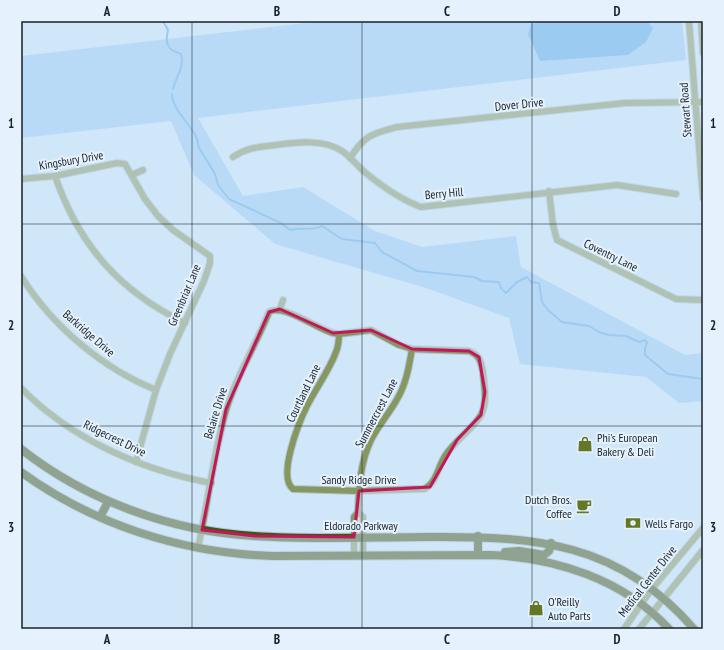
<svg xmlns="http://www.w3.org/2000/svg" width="724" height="650" font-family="'PT Sans Narrow',sans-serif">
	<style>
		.green { fill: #9eccf3 }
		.water { fill: #5eabe6 }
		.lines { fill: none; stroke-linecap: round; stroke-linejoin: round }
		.stream { stroke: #5eabe6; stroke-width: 2 }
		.minor-casing { stroke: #afc3d4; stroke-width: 8 }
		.major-casing { stroke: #afc3d4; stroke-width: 10 }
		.minor { stroke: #879760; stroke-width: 6 }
		.major { stroke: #445311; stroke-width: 8 }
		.marked { fill: none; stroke: #c2185b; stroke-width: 3; stroke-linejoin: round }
		.grid { fill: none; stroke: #1a2229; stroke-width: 1; stroke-opacity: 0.55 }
		.labels { text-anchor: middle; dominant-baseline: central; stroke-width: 4; stroke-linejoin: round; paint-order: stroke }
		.street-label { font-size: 12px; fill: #1a2229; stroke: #e5f2fd }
		.poi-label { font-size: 12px; fill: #1a2229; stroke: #e5f2fd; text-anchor: start }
		.neatline { fill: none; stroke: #1a2229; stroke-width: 1.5 }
		.grid-label { font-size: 13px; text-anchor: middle; font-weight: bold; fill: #1a2229 }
	</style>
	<rect width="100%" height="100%" fill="#d0e6f9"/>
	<!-- green -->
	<polygon class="green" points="323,21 682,21 686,60 198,118 243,196 303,187 375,231 422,247 516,236 521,267 685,355 703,353 703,401 679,403 646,377 520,364 509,318 426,288 275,244 194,175 171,121 21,138 21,56"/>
	<!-- water -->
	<polygon class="water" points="544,21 647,21 653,28 646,42 628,55 540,61 528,34 531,24"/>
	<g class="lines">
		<!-- stream -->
		<g class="stream">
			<path d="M163,21L168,30C165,43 167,50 181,54C185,67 176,76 173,89"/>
			<path d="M172,94C172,113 200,131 198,146L215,174L218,185L229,199L281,223L290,230C301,227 313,231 322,226L342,239L375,243L382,252L417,271L474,277L482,281L499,282L501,288L506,293L517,282L527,277L531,282L539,283L542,302L548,310L562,322L589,326L599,332L609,335L626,336L639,342L645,340L647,343L645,348V355L668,374L703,379"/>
		</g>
		<!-- minor casing -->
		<g class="minor-casing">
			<g id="minor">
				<polyline points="689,21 703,198"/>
				<polyline points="701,21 703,53"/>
				<path d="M233,157C248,147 259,147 276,145C297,142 324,139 342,151C351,157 358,167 367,174C383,187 402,200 421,207L617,185L676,194"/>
				<path d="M350,158C365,135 371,134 397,127L625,103L703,102"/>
				<polyline points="132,175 143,170"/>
				<path d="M55,176C79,245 119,291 185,323"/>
				<polyline points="21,179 55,176 117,163 125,164 145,199 158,216 173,230 210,256 210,263 204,281 170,354 156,390 136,462"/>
				<polyline points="549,191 553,225 557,240 676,299 703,300"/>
				<path d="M21,276C52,326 102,368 156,390"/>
				<polyline points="280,309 283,300"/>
				<path d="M21,388C71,439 141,470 211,483"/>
				<path d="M358,512C359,487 360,463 371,440C378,426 388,415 396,401C406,385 409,367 412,349"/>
				<path d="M198,548C208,502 213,455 226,410C236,376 256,345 269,312C283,303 317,329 333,333L339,334L371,330L399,345L412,349L469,351C480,355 481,362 483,372C484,386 488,402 481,415C473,429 454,441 445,456C438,467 436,484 424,489L359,491L293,489C277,477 299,422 307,406C316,388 329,371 336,352C338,347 339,340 339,334"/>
				<polyline points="354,555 354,517 358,512 363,517 363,555"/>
				<polyline points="624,629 651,590 703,528"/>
				<polyline points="639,629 703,550"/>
			</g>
		</g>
		<!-- major casing -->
		<g class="major-casing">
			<g id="major">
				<path d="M21,449C87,501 171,531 254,536C312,540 370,537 428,537C535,536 619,542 694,629"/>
				<path d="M21,472C94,525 182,553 272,556L491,555C556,558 623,579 669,629"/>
				<polyline points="100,517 108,502"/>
				<polyline points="478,536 478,555"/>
				<polyline points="505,552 519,551 544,555 549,551 551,543"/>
			</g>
		</g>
		<!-- minor -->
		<use href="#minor" class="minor"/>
		<!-- major -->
		<use href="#major" class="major"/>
	</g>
	<!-- marked area -->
	<path d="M0 0H724V650H0ZM280,309L333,333L371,330L412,349L469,351L479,357L485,392L481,415L457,440L430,487L359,491L354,537L255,536L202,530L226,409L269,312Z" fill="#d0e6f9" fill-opacity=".55" fill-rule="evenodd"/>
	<path class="marked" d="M280,309L333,333L371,330L412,349L469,351L479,357L485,392L481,415L457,440L430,487L359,491L354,537L255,536L202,530L226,409L269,312Z"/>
	<!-- grid -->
	<path class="grid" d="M192,21V629M362,21V629M532,21V629M21,224H703M21,426H703"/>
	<!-- icons -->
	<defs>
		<g id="shop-bare" transform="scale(1.2)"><path d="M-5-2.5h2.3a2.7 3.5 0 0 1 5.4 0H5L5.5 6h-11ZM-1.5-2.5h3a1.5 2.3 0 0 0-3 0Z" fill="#647726" stroke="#e5f2fd" stroke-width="2.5" paint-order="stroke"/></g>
		<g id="cafe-bare" transform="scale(1.2)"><path d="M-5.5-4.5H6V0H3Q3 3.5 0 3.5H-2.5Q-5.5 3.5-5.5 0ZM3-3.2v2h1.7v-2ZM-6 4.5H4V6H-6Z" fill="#647726" stroke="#e5f2fd" stroke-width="2.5" paint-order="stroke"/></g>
		<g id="bank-bare" transform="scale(1.2)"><path d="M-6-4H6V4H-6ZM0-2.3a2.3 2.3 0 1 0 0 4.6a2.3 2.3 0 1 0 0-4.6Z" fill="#647726" stroke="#e5f2fd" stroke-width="2.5" paint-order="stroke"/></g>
	</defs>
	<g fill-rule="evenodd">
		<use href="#shop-bare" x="585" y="444"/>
		<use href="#cafe-bare" x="584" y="506"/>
		<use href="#bank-bare" x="633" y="523"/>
		<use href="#shop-bare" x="536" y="608"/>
	</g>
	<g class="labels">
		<!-- street labels -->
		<g class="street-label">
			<text transform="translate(519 104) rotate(-6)">Dover Drive</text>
			<text transform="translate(685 110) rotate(-94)">Stewart Road</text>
			<text transform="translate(71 160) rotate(-10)">Kingsbury Drive</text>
			<text transform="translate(444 193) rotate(-5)">Berry Hill</text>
			<text transform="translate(611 255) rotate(26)">Coventry Lane</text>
			<text transform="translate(184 295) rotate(-67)">Greenbriar Lane</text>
			<text transform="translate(89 333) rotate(41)">Barkridge Drive</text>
			<text transform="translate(303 393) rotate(-64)">Courtland Lane</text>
			<text transform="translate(215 413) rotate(-73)">Belaire Drive</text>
			<text transform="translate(376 413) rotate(-62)">Summercrest Lane</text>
			<text transform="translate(115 438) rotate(26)">Ridgecrest Drive</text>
			<text x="359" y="479">Sandy Ridge Drive</text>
			<text x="361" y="525">Eldorado Parkway</text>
			<text transform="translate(647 581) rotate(-52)">Medical Center Drive</text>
		</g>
		<!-- poi labels -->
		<g class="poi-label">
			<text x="597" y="437">Phi's European<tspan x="597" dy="14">Bakery &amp; Deli</tspan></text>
			<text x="572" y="499" text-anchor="end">Dutch Bros.<tspan x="572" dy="14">Coffee</tspan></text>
			<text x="645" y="523">Wells Fargo</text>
			<text x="548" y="601">O'Reilly<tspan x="548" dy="14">Auto Parts</tspan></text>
		</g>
	</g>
	<!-- border -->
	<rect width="724" height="650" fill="none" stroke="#e5f2fd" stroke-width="44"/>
	<rect x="22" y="22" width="680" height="606" class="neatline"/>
	<g class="grid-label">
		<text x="107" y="16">A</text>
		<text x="277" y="16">B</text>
		<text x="447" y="16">C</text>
		<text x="617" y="16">D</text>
		<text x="11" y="128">1</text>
		<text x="713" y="128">1</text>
		<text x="11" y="330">2</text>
		<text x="713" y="330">2</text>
		<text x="11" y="532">3</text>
		<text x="713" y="532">3</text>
		<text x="107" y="644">A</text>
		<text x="277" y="644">B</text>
		<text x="447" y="644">C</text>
		<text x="617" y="644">D</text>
	</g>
</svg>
